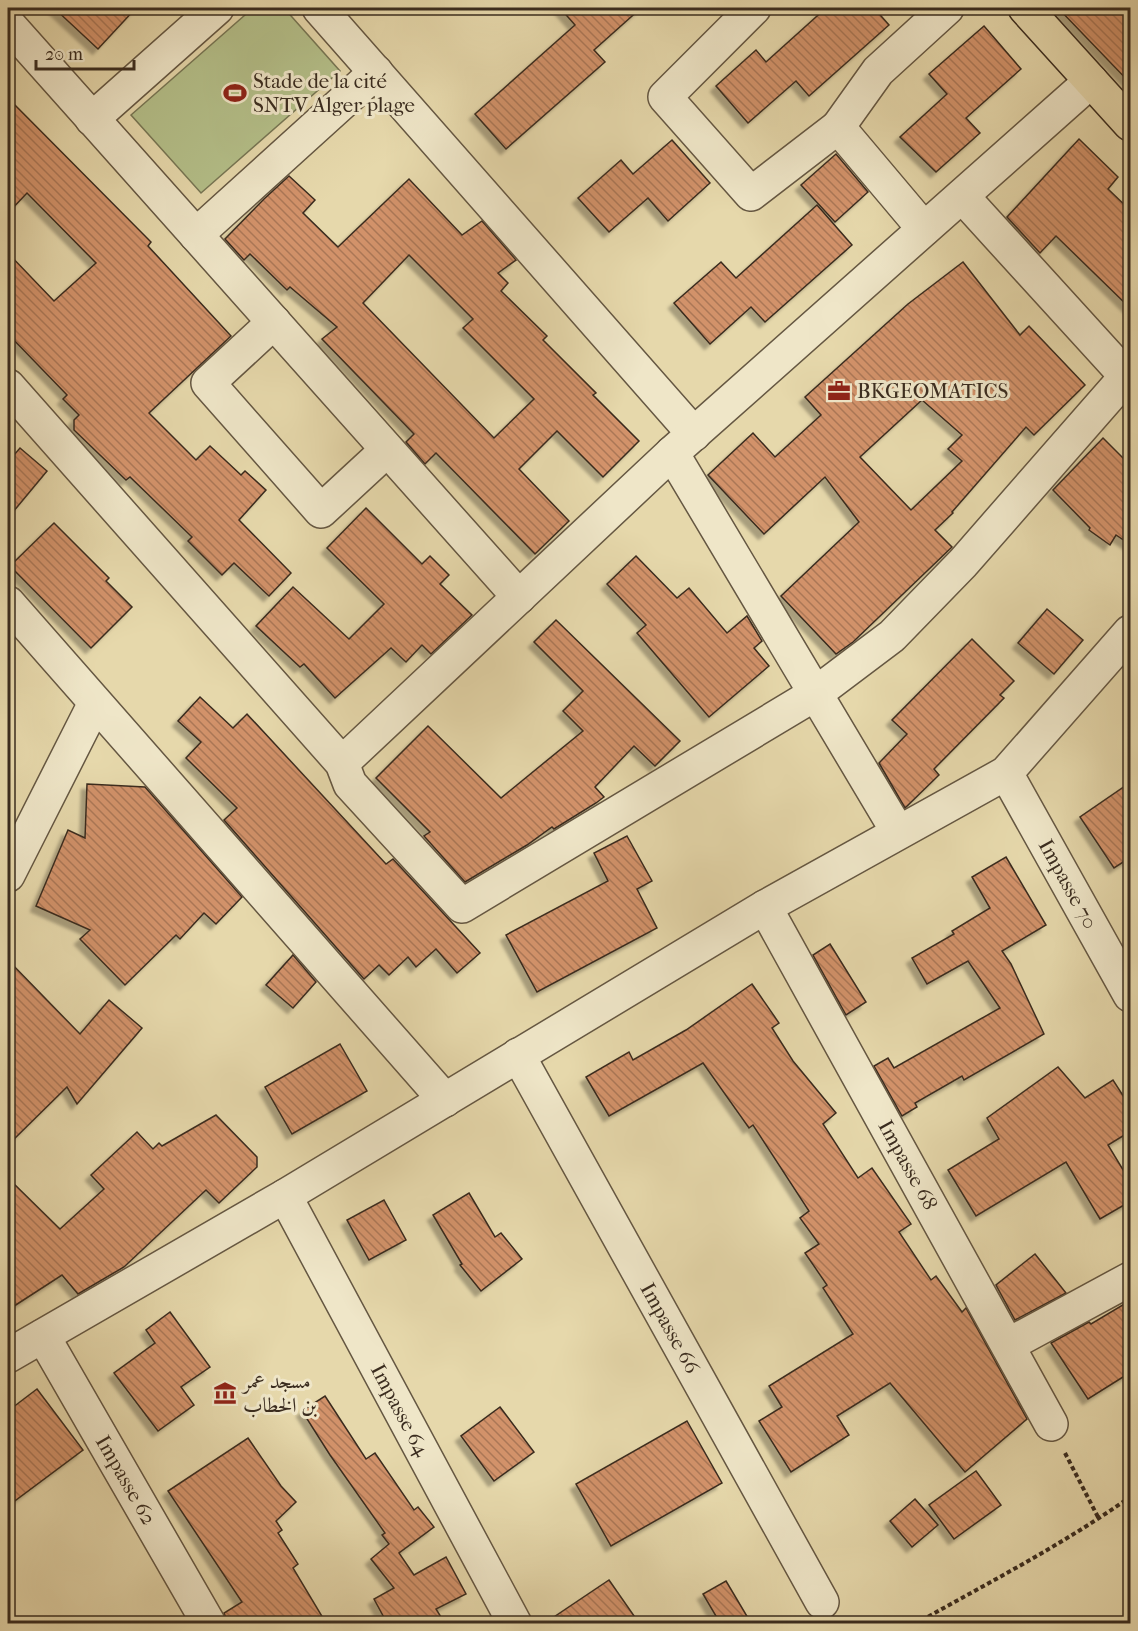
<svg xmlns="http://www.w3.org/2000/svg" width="1138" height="1631" font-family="'IM FELL French Canon',Amiri,serif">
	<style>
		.grass { fill: #b4bf89; stroke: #777654; stroke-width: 1.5 }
		.building { fill: url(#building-back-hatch); stroke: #3a2c1f; stroke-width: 1.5; fill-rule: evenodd; filter: url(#shadow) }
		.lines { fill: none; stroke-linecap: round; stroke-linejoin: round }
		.minor-casing { stroke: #655742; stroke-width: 36 }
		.major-casing { stroke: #3a2c1f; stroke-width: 36 }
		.path { stroke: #3a2c1f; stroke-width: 4; stroke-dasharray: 4.5 3; stroke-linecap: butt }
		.minor { stroke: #efe6c8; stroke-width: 33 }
		.major { stroke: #e6d8ab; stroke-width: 33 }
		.labels { text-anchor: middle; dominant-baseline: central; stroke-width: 6; stroke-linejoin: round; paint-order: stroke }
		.poi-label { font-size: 21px; fill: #3a2c1f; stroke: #efe6c8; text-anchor: start }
		.street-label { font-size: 21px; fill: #3a2c1f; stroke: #efe6c8 }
	</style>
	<defs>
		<pattern id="building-back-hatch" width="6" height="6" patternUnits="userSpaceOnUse" patternTransform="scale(1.5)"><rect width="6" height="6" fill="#d2926a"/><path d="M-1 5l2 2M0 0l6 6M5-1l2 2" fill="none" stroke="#ab7757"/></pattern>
		<filter id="shadow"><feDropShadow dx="-5.5" dy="5.5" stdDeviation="1.5" flood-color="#0004"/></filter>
	</defs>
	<rect width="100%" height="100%" fill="#e6d8ab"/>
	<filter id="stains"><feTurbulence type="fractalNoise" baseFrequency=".00333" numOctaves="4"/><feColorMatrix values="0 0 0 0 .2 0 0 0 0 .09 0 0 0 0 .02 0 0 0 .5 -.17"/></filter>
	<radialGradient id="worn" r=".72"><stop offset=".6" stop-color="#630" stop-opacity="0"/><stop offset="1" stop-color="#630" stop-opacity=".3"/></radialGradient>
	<!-- grass -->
	<polygon class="grass" points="253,8 284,8 340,71 201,193 131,115"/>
	<!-- building -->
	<g class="building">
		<polygon points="54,8 136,8 98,49"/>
		<polygon points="560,8 641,8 594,50 605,62 506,149 475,114 575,25"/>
		<polygon points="826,8 874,8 889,25 809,96 796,81 748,123 716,86 756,50 766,62"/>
		<polygon points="1058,8 1131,8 1131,84"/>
		<polygon points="984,26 1021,69 966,118 980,133 936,172 900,137 947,94 929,74"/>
		<polygon points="8,98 151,242 148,246 231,336 149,413 196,460 210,446 241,475 245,471 266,490 239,520 291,573 269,596 234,563 222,575 188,541 192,537 130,477 126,480 74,430 74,420 79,415 63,399 67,395 8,334 8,253 54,301 96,263 27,193 8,213"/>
		<polygon points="1079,139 1118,177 1108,189 1131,211 1131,309 1056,236 1040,253 1007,217"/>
		<polygon points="672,140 710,183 668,221 648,198 609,232 578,198 621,160 633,174"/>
		<polygon points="836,154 868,192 835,222 801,185"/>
		<path d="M289,176L315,200L303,213L338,247L409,179L462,235L482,221L516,260L498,273L508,283L501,291L547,336L543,340L596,393L593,395L639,441L603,477L557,431L519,469L569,521L535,554L436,453L425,464L406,442L414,434L322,339L337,327L290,287L287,290L250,254L244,260L225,239L264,199ZM409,255L473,319L463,328L534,399L494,438L363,303Z"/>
		<polygon points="817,205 852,245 765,322 751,307 710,344 674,303 721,262 736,278"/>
		<path d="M963,262L1020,335L1029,326L1085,385L1034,435L1026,427L952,512L953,513L935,530L952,547L853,642L836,654L781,596L859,522L825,477L764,534L708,475L753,433L775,457L821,415L805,397L908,304ZM922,400L962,435L948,449L962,461L911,510L860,457Z"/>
		<polygon points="1103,438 1131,466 1131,545 1116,535 1110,545 1089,530 1090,528 1053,490"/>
		<polygon points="20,448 47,471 8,518 8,462"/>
		<polygon points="366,508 422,564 430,556 449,575 440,584 472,615 431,654 422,645 406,662 391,648 335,698 304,664 300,667 256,626 293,587 349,639 384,604 327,548"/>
		<polygon points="54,523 109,578 106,581 132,607 91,648 10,566"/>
		<polygon points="636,556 677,598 689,588 727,633 747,616 762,641 754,648 769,666 709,717 637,633 646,625 607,584"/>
		<polygon points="1047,609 1083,640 1054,674 1018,643"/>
		<polygon points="556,620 680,741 655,766 634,746 595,787 604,797 596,803 554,829 552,827 527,845 465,882 424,836 430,832 376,778 428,726 501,798 583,731 563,711 583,691 534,642"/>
		<polygon points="972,639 1014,681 1000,695 1004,698 934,769 939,775 905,808 879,763 907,734 892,720"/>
		<polygon points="200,697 233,728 247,714 386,864 393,859 480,953 457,973 436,949 416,967 408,957 389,975 379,965 364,979 224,820 237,808 186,758 201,742 178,721"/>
		<polygon points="1131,782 1131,857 1114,868 1080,817"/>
		<polygon points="87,784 145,787 242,897 216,924 204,913 180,939 176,935 125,985 80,939 90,930 36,906 68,830 85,838"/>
		<polygon points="627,836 652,881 637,889 657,928 537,992 506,935 608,881 594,853"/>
		<polygon points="1006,857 1046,925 1002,951 1011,964 1044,1034 964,1080 962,1076 915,1103 917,1107 902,1116 874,1066 888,1058 894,1068 1000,1008 968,961 927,984 912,958 954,934 952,931 990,908 972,877"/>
		<polygon points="830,944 866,1002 846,1015 813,955"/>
		<polygon points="293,955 316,982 293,1008 266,985"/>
		<polygon points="8,960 80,1034 109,1000 142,1028 77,1104 67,1087 8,1145"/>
		<polygon points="752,984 779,1023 772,1028 793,1061 836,1113 823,1124 858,1178 872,1168 911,1224 899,1232 931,1280 936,1276 962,1312 966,1308 1027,1419 965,1472 890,1383 837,1416 849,1435 791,1472 759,1421 782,1407 769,1386 853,1334 823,1288 827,1285 805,1253 819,1244 800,1218 809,1211 753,1125 749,1128 703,1063 609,1116 586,1077 629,1052 633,1060 686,1030"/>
		<polygon points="340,1044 367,1091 292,1134 265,1087"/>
		<polygon points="1058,1067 1085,1098 1113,1080 1131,1108 1131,1131 1108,1145 1131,1183 1131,1201 1100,1219 1066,1162 976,1216 948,1170 999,1139 987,1118"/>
		<polygon points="216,1115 257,1157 257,1167 219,1203 206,1190 124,1267 78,1294 62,1275 8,1310 8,1178 60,1229 104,1189 91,1175 137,1132 153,1149 159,1143 162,1146"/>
		<polygon points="469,1193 495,1237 501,1233 522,1259 481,1291 460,1265 462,1264 433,1215"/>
		<polygon points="384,1200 406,1240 369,1260 347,1220"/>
		<polygon points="1035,1254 1066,1293 1015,1320 996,1285"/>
		<polygon points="1131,1300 1131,1372 1088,1399 1051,1343 1089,1322 1091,1324"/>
		<polygon points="170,1312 210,1367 181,1387 194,1405 158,1431 114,1373 155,1343 146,1330"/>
		<polygon points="37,1389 83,1450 8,1506 8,1411"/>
		<polygon points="325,1396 366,1459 375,1453 414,1510 418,1507 434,1527 399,1553 414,1575 446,1557 466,1594 436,1609 441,1617 433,1623 422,1623 418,1618 409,1623 387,1623 374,1599 394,1588 371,1559 389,1544 382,1535 385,1533 330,1455 302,1411"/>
		<polygon points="500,1407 534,1452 494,1481 461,1436"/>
		<polygon points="687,1421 722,1483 611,1546 576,1484"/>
		<polygon points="248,1438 281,1486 296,1502 276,1521 282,1530 278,1533 298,1564 293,1568 326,1623 228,1623 224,1613 242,1602 168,1491"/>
		<polygon points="976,1471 1001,1505 954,1539 929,1505"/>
		<polygon points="915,1499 938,1525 912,1547 890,1521"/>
		<polygon points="609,1580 639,1623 545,1623"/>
		<polygon points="726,1581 751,1623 720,1623 703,1594"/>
	</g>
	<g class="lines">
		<!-- minor casing -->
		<g class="minor-casing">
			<g id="minor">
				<polyline points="319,8 694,434"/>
				<polyline points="754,8 665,97 751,194 838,127 924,229"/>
				<polyline points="8,24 519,597"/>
				<polyline points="92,119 217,8"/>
				<polyline points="838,127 878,71 947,8"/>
				<polyline points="962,196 1126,376"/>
				<polyline points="196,235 376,72"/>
				<polyline points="274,322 208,383 321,511 387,450"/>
				<polyline points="8,386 342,763 350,784 462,906 815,694 892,636 963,563 1130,372"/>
				<polyline points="672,453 898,832"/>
				<polyline points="8,603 445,1100"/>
				<polyline points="342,763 672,453 1091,81"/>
				<polyline points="1006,773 1130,995"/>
				<polyline points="8,875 95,703"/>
				<polyline points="765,907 1051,1424"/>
				<polyline points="518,1055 822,1602"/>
				<polyline points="285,1196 515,1624"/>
				<polyline points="43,1336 209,1624"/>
				<polyline points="1008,1345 1130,1279"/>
				<polyline points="8,1356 285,1196 765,907 1006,773 1130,632"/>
			</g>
		</g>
		<!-- major casing -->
		<g class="major-casing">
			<polyline id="major" points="1025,8 1130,124"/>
		</g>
		<!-- path -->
		<g class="path">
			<polyline points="1065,1453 1099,1519"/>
			<path d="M915,1624C988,1583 1062,1545 1130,1497"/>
		</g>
		<!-- minor -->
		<use href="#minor" class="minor"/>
		<!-- major -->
		<use href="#major" class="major"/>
	</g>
	<!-- icons -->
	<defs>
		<g id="stadium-bare" transform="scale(1.8)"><path d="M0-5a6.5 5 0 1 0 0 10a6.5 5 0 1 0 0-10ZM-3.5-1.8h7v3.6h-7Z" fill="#8f2418" stroke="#efe6c8" stroke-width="2.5" paint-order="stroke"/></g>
		<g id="office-bare" transform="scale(1.8)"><path d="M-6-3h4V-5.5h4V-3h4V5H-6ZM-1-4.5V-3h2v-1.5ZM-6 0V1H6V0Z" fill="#8f2418" stroke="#efe6c8" stroke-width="2.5" paint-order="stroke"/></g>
		<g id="museum-bare" transform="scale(1.8)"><path d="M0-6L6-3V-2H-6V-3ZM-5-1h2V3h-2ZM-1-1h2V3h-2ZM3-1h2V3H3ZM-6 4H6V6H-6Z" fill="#8f2418" stroke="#efe6c8" stroke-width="2.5" paint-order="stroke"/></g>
	</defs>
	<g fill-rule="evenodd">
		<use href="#stadium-bare" x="235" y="93"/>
		<use href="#office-bare" x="839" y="391"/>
		<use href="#museum-bare" x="225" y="1393"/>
	</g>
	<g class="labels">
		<!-- poi labels -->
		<g class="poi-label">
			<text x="253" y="81">Stade de la cité<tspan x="253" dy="24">SNTV Alger plage</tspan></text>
			<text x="857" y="391">BKGEOMATICS</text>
			<text x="243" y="1381">مسجد عمر<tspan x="243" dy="24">بن الخطاب</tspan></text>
		</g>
		<!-- street labels -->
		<g class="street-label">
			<text transform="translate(1068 884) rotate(61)">Impasse 70</text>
			<text transform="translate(908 1165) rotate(61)">Impasse 68</text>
			<text transform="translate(670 1328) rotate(61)">Impasse 66</text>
			<text transform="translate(400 1410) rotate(62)">Impasse 64</text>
			<text transform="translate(126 1480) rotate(60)">Impasse 62</text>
		</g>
	</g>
	<!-- margin -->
	<rect width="1138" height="1631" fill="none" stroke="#e6d8ab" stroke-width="30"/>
	<rect x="9" y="9" width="1120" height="1613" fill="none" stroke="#3a2c1f" stroke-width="3"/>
	<rect x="15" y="15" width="1108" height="1601" fill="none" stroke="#3a2c1f" stroke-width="1.5"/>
	<!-- scale -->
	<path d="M36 60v9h98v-9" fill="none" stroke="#3a2c1f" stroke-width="3"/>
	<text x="45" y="60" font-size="18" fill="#3a2c1f" stroke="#efe6c8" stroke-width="4.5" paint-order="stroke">20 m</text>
	<rect width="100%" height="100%" filter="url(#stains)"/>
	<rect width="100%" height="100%" fill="url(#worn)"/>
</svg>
